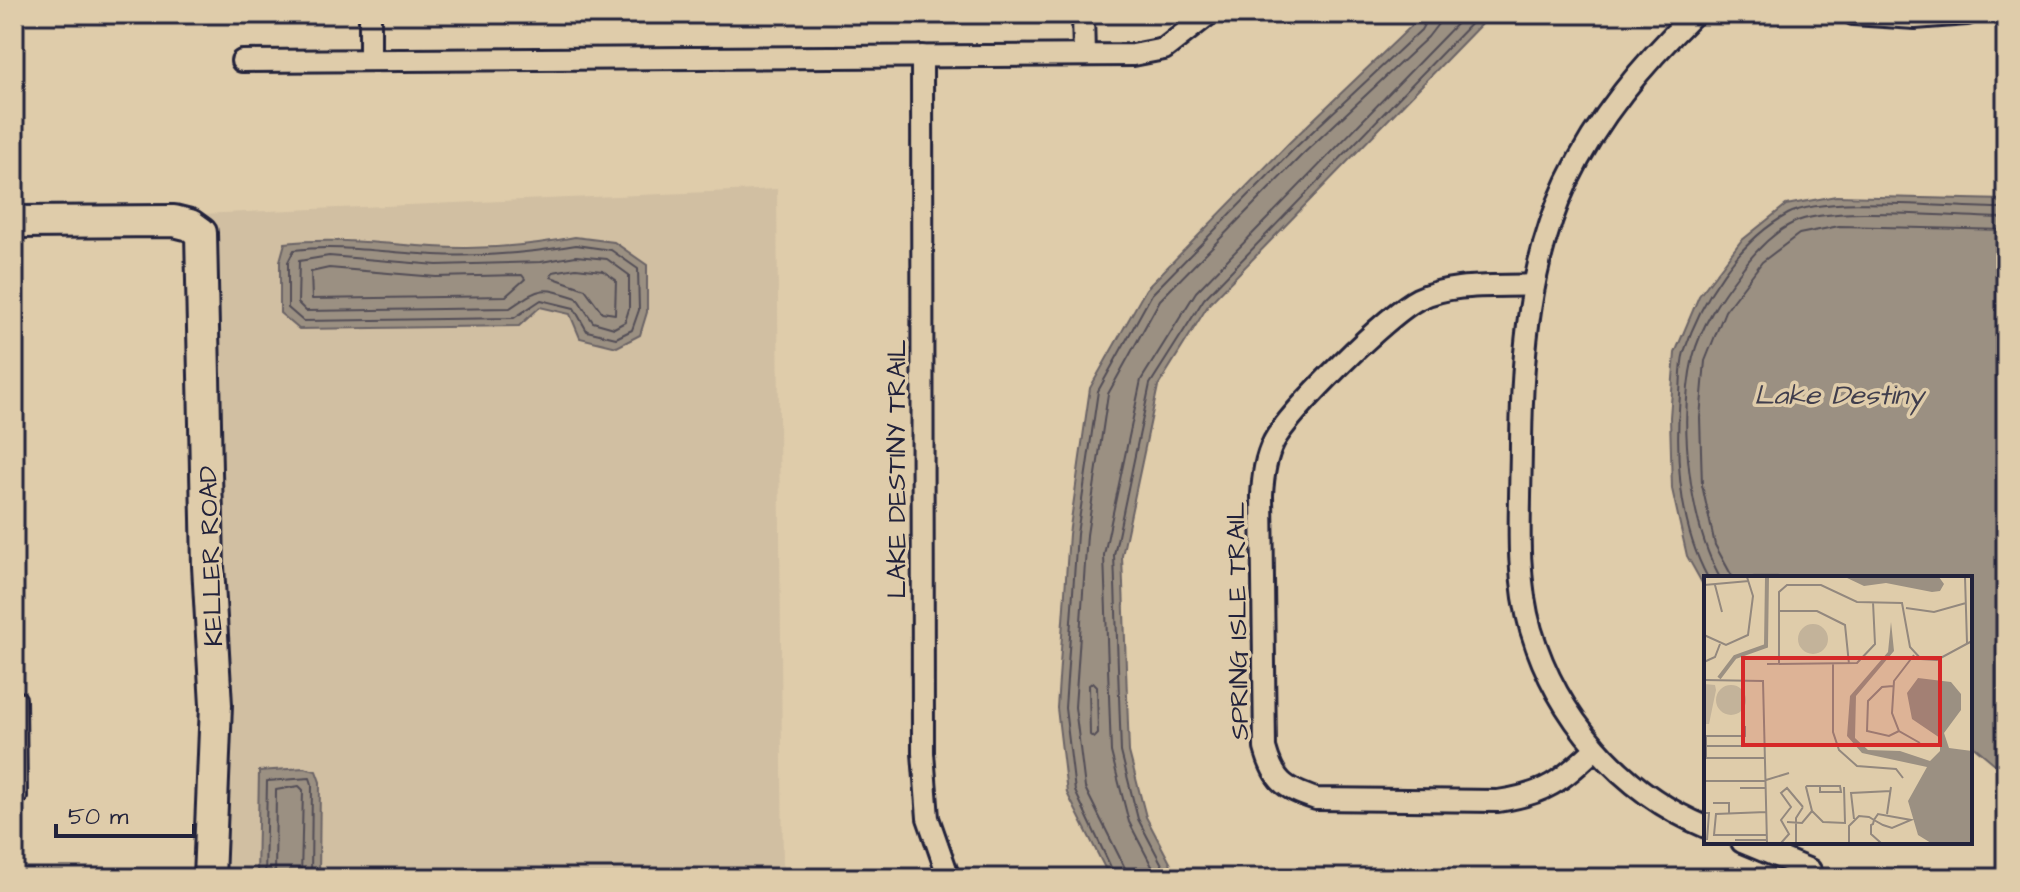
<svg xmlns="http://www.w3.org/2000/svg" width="2020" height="892" font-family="'Architects Daughter',sans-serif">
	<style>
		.built { fill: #d1bfa2; fill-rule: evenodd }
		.water { fill: #9b9082; stroke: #6b6466; stroke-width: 2 }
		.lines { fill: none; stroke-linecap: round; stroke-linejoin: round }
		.shore { stroke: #524e57; stroke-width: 2 }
		.lane-casing { stroke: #22223b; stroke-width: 16 }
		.street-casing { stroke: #22223b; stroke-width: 26 }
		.secondary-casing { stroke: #22223b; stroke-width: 36 }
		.lane { stroke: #dfccaa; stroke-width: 10 }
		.street { stroke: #dfccaa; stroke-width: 20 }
		.secondary { stroke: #dfccaa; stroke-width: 30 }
		.labels { text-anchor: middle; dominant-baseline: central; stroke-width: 7; stroke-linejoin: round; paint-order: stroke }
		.street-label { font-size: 26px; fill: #22223b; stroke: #dfccaa }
		.water-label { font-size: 28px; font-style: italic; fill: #403e4d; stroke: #dfccaa }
		.inset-river { fill: none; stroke: #9b9082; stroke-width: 4 }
		.inset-road { fill: none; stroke: #93887e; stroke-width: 2 }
		.view { fill: #d62828; fill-opacity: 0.15; stroke: #d62828; stroke-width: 4 }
		.inset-edge { fill: none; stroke: #22223b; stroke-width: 4 }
	</style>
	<rect width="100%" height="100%" fill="#dfccaa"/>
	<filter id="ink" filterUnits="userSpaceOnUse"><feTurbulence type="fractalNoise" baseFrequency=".0125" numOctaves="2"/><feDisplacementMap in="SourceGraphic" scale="16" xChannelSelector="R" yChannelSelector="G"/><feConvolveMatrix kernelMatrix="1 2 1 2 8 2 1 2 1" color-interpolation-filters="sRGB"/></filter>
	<g filter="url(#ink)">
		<!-- built -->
		<path class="built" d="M777,189L783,878H319L321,813L259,771L257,878H218L199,214ZM575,237L570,314L329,238L437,247L540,244Z"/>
		<!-- water -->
		<g class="water">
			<polygon points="1424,14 1491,14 1209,304 1158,386 1122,556 1129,752 1146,817 1178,878 1110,878 1067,793 1057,708 1069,534 1090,388 1146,289 1290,142"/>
			<polygon points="1836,196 2006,200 2006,780 2002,770 1970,743 1970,578 1706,578 1706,590 1687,556 1672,489 1670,417 1675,353 1699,296 1741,241 1786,205"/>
			<path d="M575,237L614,242L647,265V312L640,335L617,347L580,338L570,314L540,307L519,326L299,329L280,313V261L285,243C335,237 382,244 433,247C479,250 529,246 575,237Z"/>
			<polygon points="304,768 316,771 320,782 319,878 257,878 259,771"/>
		</g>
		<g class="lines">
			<!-- shore -->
			<g class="shore">
				<path d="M576,245L611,250L638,269L639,310L632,330L616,338L587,331L574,308L541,300L514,318L303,321L288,308V262L294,250C341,244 387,253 435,255C482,257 530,253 576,245Z"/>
				<path d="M329,256L437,265L541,262L576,256L607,259L629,275V309L625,322L614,328L593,322L577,298C540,286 541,287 510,308L306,311L298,303L299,261Z"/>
				<polygon points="329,268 436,277 522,275 525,279 506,296 312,299 311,272"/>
				<polygon points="576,268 603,271 616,280 615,314 602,312 585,289 551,277 553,272"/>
				<path d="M1708,578C1678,523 1675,456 1680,394C1681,381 1680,365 1684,352C1701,300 1738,241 1788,214C1827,193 1956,209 2006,208"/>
				<path d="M1720,578C1689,521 1678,422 1693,357C1701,326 1720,298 1740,272C1753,254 1772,233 1793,223C1831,204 1958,218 2006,218"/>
				<polyline points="1733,578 1715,545 1702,485 1700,418 1705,361 1725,311 1762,262 1799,234 1839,226 2006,230"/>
				<polygon points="1093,682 1097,686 1098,734 1094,738 1090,735 1089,685"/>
				<polyline points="265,878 267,781 310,778 312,784 311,878"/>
				<polyline points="275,878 276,790 299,786 303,790 301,878"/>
				<polyline points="1116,878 1075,791 1065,708 1077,534 1098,391 1152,294 1296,147 1421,30 1430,14"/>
				<polyline points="1126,878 1125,868 1085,788 1075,707 1087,535 1108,394 1160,300 1303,154 1428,37 1438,24 1440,14"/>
				<polyline points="1158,878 1129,822 1111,752 1104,555 1141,380 1196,292 1466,14"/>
				<polyline points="1169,878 1138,819 1121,752 1114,555 1150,384 1204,299 1480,14"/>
			</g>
			<!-- lane casing -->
			<g class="lane-casing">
				<polyline id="lane" points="14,798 21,797 20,698"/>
			</g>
			<!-- street casing -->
			<g class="street-casing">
				<g id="street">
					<polyline points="370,14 370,59"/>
					<polyline points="1083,14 1084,55"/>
					<path d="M1694,14C1643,64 1598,117 1567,182C1529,263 1522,354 1521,442C1521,503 1514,571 1531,630C1557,717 1621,792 1706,827"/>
					<polyline points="1853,14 1915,18 1967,14"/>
					<polyline points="922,56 923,753 928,818 949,878"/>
					<polyline points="242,61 1133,55 1164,49 1209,14"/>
					<path d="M1534,285C1498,287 1452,282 1418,299C1387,315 1291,410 1274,441C1265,458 1263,477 1262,495L1265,748C1274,781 1283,788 1316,799L1498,801C1546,794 1561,781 1595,749"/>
					<polyline points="1742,842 1810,870"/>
				</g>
			</g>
			<!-- secondary casing -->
			<g class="secondary-casing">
				<polyline id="secondary" points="14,222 174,221 190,225 201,233 208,566 216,705 209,878"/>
			</g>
			<!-- lane -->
			<use href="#lane" class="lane"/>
			<!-- street -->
			<use href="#street" class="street"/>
			<!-- secondary -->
			<use href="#secondary" class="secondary"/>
		</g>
	</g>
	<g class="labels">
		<!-- street labels -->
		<g class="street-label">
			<text transform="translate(897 469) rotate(-90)">LAKE DESTINY TRAIL</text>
			<text transform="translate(211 556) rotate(-92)">KELLER ROAD</text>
			<text transform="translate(1238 621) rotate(-91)">SPRING ISLE TRAIL</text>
		</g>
		<!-- water labels -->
		<g class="water-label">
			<text x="1839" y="395">Lake Destiny</text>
		</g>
	</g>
	<!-- overview -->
	<g transform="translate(1704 576)">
		<rect width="268" height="268" fill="#dfccaa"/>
		<path d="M94 63a15 15 0 1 1 30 0a15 15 0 1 1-30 0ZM0,108L11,109L12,114L5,148H0ZM12 124a15 15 0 1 1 30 0a15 15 0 1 1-30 0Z" fill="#c3b39a"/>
		<path d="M141,1H235L240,8L236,15L228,16L182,7L160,10ZM187,46L190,75L152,120L151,162L164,174L196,175L226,185L236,175V162L208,143L203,117L214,102L247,106L257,118V134L240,157L245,172L268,175V267H227L214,259L204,225L223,191L158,177L143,160L146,120L184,76Z" fill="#9b9082"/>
		<path class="inset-river" d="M15,102L31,81L62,70L63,1"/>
		<path class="inset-road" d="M261,1L263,67M0,9L45,5M11,9L18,36M202,32L230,36L262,27M75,35H113L141,49L145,88M0,59L22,69L44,59L49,20L43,1M210,79L190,105L188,137L195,155L216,167M0,86L11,81L16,68M63,88L153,87L171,68L169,26M75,88V16L83,9H117L153,26L198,27L206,71L217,83L233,84L268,65M129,88V156L135,174L153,190L192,193L199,202M0,104L59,105L63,267M189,110L178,111L164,125L163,155L185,160L195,155M1,160H41V150M2,160V182H61M2,170H38M62,204L85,197M0,205H62M116,210V216H137L136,210H103L102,211L108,235L119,246L141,247L140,211M36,212H62M9,227H25V237M62,236L12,238L10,259H63M0,237H5L3,264M183,238L187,211M150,243L147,217L187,215M83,246L98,247L108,235M31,264H63M77,267L85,258L77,244L87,231L77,217L83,212L99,231M92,267V242L99,231M145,267V250L155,240L165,241L170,244L179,249L188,252L207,244L174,238L170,244L169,248L167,249V258L177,267"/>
		<path class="view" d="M39,82H236V169H39Z"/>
		<rect width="268" height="268" class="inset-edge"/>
	</g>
	<!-- margin -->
	<rect width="2020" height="892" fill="none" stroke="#dfccaa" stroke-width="48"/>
	<rect x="24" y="24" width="1972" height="844" fill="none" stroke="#22223b" stroke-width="3" filter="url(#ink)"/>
	<!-- scale -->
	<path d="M56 824v12h138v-12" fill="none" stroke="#22223b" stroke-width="4"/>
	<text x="68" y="824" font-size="24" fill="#22223b" stroke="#dfccaa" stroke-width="6" paint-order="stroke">50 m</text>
</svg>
